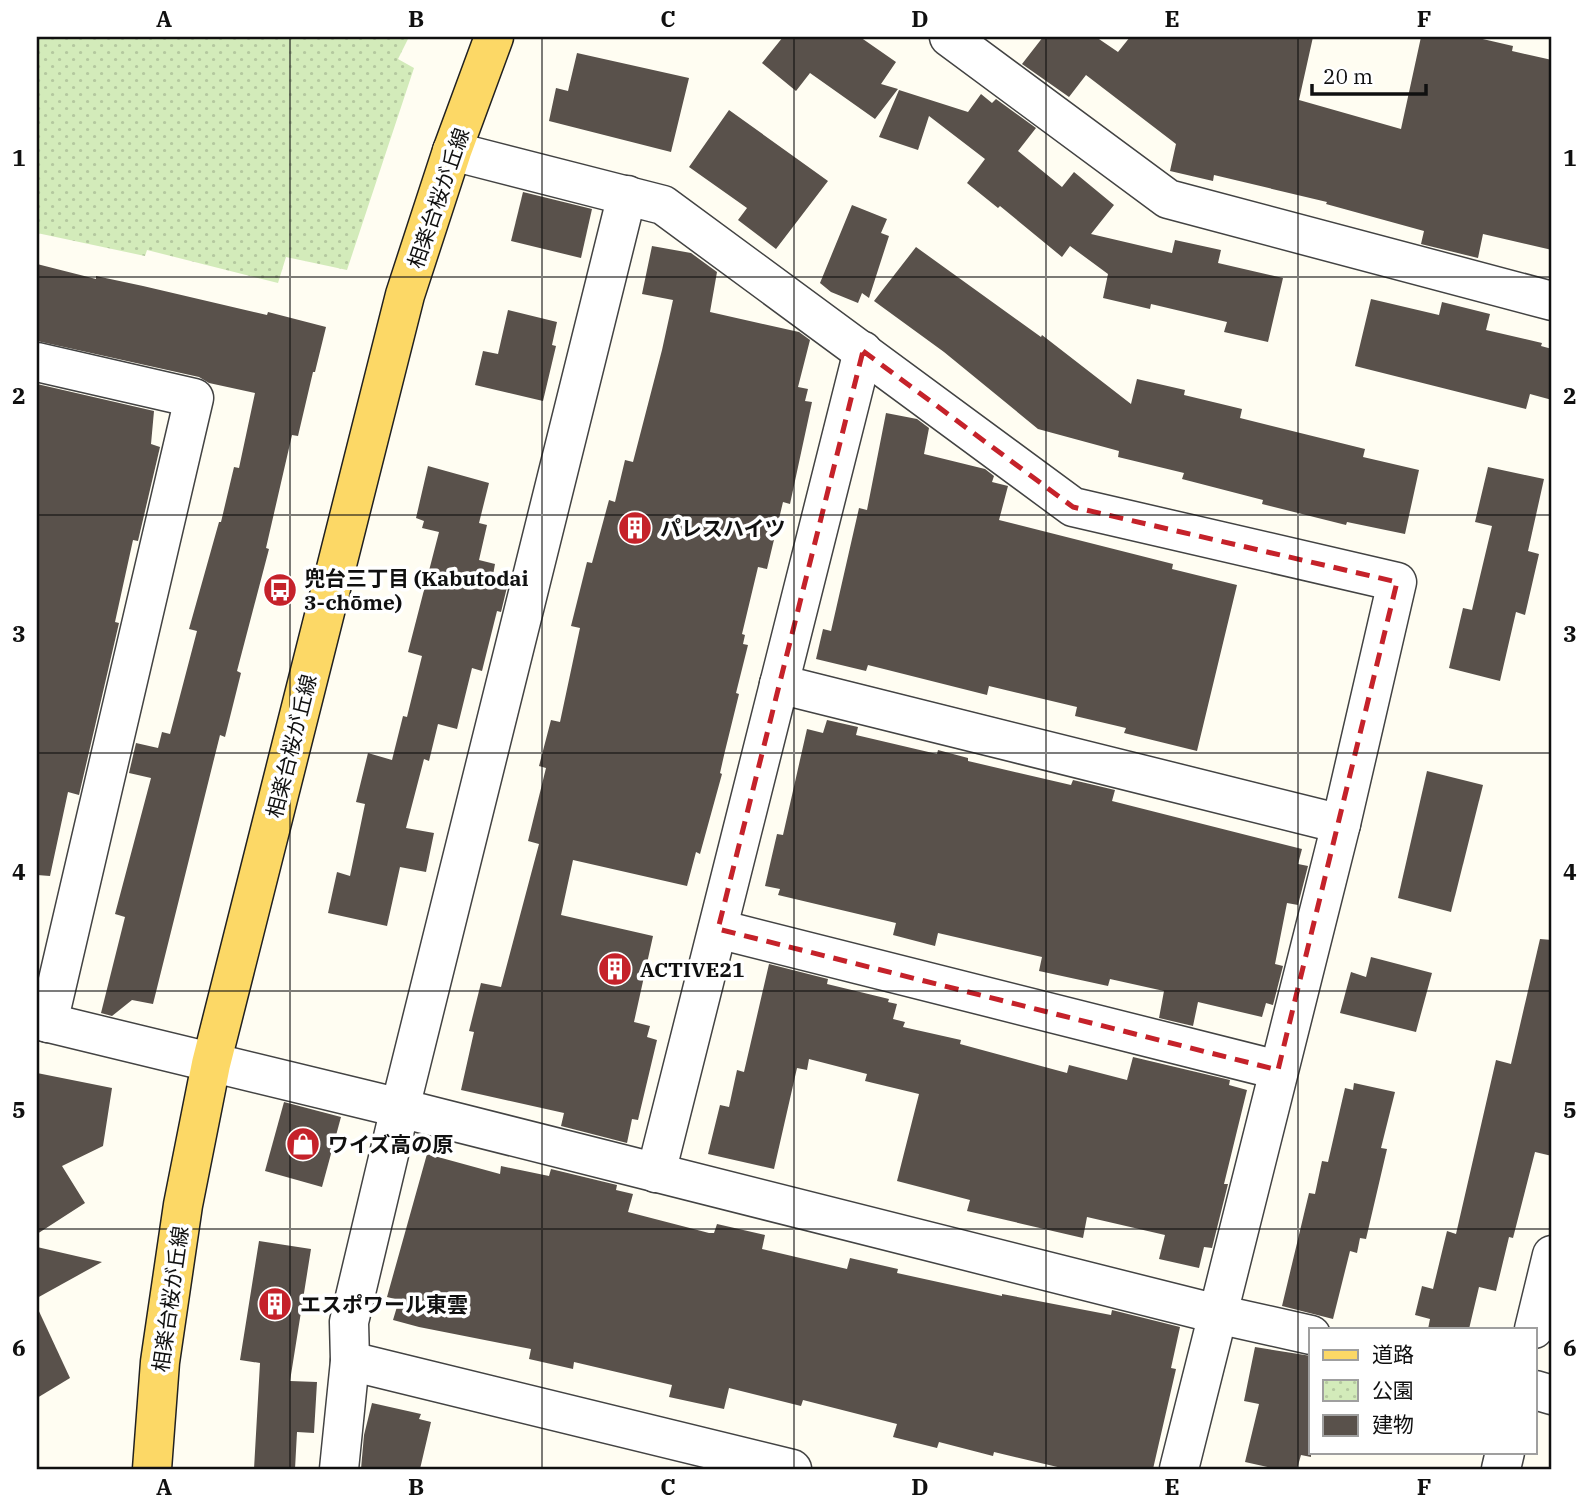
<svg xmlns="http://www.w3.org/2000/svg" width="1589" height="1506" font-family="'IBM Plex Serif','Noto Sans JP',serif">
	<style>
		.park { fill: url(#park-dots) }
		.building { fill: #59514b }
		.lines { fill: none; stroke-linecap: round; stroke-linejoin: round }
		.minor-casing { stroke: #434343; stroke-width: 41 }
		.major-casing { stroke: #212121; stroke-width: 41 }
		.minor { stroke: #fff; stroke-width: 38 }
		.major { stroke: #fcd866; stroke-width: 38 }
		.marked { fill: none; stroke: #c5222a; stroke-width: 5; stroke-dasharray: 14 9; stroke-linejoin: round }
		.grid { fill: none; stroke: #101010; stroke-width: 2; stroke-opacity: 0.55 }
		.labels { text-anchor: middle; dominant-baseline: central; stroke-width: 7; stroke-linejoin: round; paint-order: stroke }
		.street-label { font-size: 21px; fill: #101010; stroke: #fff }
		.poi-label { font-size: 21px; font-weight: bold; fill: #101010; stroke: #fff; text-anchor: start }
		.neatline { fill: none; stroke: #101010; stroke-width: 2.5 }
		.grid-label { font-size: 23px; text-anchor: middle; font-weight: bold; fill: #101010 }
	</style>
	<defs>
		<pattern id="park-dots" width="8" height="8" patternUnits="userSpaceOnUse" patternTransform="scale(1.75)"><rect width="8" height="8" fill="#d3ebba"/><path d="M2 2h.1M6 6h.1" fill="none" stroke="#b4c89f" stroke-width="1.8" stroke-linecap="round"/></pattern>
	</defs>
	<rect width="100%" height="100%" fill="#fffdf2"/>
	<!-- park -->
	<polygon class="park" points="37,37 409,37 398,59 414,68 347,270 286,257 278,283 147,250 145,256 37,233"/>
	<!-- building -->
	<g class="building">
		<polygon points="783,37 860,37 896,62 881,84 898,89 875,119 810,73 796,91 762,63"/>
		<polygon points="1043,37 1096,37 1118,52 1130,37 1313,37 1299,100 1401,129 1421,37 1474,37 1513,46 1512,51 1552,60 1552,250 1483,234 1478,258 1421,244 1424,231 1326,204 1327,202 1214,175 1213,181 1170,171 1176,144 1086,75 1069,97 1022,64"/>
		<polygon points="577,53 689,78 671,152 549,121 556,88 568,91"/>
		<polygon points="899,90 968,112 981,94 992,103 996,99 1036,128 1018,151 1062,187 1074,172 1114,205 1091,234 1172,253 1175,240 1221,250 1218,263 1283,278 1268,342 1224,332 1227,322 1151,304 1150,309 1103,298 1108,274 1070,246 1062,257 1000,206 998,208 967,183 985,159 929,116 918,150 879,137"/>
		<polygon points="729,110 828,181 776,249 738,220 747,208 689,167"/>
		<polygon points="523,192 592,209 581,258 511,241"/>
		<polygon points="852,205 887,219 881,233 889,236 869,298 862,293 858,303 831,292 820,283"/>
		<polygon points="652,246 691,253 717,272 710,312 799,332 810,340 798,387 808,389 805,401 812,402 790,504 783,502 767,569 758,567 742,634 745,635 743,644 748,645 736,693 739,694 725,751 720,773 722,774 700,854 696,852 687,886 573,860 561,915 653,936 634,1022 650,1026 647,1037 657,1040 638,1120 632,1119 627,1143 561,1126 564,1113 461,1090 474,1032 469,1031 481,983 501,987 539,844 528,841 546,768 539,766 551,720 560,722 580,628 571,626 587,562 592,563 609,500 615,502 625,460 633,462 662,350 673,300 642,294"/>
		<polygon points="916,247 1041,337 1042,335 1131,404 1137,379 1185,390 1184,395 1242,409 1240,418 1365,449 1363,457 1419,470 1405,534 1347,522 1346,525 1262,504 1263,500 1182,479 1184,473 1118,457 1119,451 1038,429 944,352 874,301"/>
		<polygon points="37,264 96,279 96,276 143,286 267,315 268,312 326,327 315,372 313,372 298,436 292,435 266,548 269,549 237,671 241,673 225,737 220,735 153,1004 132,1000 112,1016 101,1013 125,917 115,914 151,778 129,773 136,743 158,748 162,732 170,734 197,631 189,629 219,522 221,522 234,467 239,468 255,393 209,383 199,377 37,341"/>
		<polygon points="1371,299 1439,315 1442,302 1490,314 1486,330 1542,343 1541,346 1552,349 1552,400 1530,394 1526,409 1355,366"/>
		<polygon points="508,310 557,322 552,345 556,346 543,401 475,385 483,351 498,354"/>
		<polygon points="37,384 154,411 151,444 160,447 138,541 133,540 115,622 119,623 79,795 68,792 50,876 37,875"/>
		<polygon points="886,413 917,419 929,428 924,454 985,469 994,476 992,482 1008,486 999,520 1173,564 1172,569 1237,585 1197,751 1124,733 1126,728 1075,716 1077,707 989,686 987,695 868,665 866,671 816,659 823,629 831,631 859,508 867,510"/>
		<polygon points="428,466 489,483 479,523 487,525 479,560 495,564 493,575 509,579 501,612 497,611 482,671 472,668 457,729 438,724 429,761 424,759 406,828 434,833 426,872 400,867 387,926 328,913 337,872 350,876 365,804 356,802 368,753 392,760 403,716 407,717 422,656 408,652 439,532 422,528 424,521 416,518"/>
		<polygon points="1488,467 1544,479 1528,551 1539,554 1525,615 1516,612 1500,681 1449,668 1463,608 1472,610 1492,526 1475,522"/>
		<polygon points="827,720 858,727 856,735 937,754 938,750 968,758 968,761 1071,785 1073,780 1115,790 1112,801 1302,849 1298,864 1308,866 1298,905 1287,903 1275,964 1283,966 1273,1005 1266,1003 1262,1017 1198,1002 1193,1026 1159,1018 1164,991 1110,979 1108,986 1039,971 1042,957 938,933 935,946 893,935 896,923 778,895 780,889 765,886 777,834 783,835 807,729 823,733"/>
		<polygon points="1427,771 1483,785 1451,912 1398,898"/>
		<polygon points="1540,939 1552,940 1552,1156 1535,1152 1513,1238 1509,1237 1496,1291 1479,1287 1469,1329 1428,1329 1430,1319 1415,1315 1422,1286 1433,1289 1447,1231 1456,1234 1496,1060 1511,1064"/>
		<polygon points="1371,957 1432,973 1416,1032 1340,1013 1351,972 1366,977"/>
		<polygon points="769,964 828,979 827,984 889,999 888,1002 897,1004 893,1019 905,1022 903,1027 961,1040 960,1044 1067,1073 1069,1065 1127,1080 1133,1057 1230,1080 1229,1085 1247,1090 1224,1184 1228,1184 1212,1248 1204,1247 1199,1268 1159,1259 1165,1235 1087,1217 1083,1238 967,1211 970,1200 897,1181 919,1094 865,1081 867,1074 809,1059 807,1070 797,1068 774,1169 708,1154 720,1105 729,1107 737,1070 744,1072"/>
		<polygon points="37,1073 112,1088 103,1146 62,1166 85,1203 37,1234"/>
		<polygon points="1354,1083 1395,1092 1381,1148 1387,1149 1366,1239 1360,1238 1357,1253 1350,1251 1333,1319 1282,1306 1309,1193 1315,1194 1322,1161 1328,1162 1345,1088 1353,1090"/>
		<polygon points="284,1102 341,1117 322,1187 265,1171"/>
		<polygon points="427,1154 500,1174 501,1166 549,1176 551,1169 617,1185 616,1190 633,1194 628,1212 709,1233 714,1233 717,1224 765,1235 762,1249 847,1269 850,1258 898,1269 897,1273 1002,1296 1002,1294 1111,1315 1112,1310 1180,1327 1171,1368 1176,1369 1153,1469 1066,1469 994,1452 993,1456 939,1442 937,1448 893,1437 897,1424 803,1400 801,1406 729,1388 724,1409 669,1397 672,1385 574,1362 573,1369 529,1359 531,1349 419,1327 393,1320 399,1300 387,1297"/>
		<polygon points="259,1241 311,1249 290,1381 317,1382 314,1433 297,1432 295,1469 254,1469 260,1363 240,1360"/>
		<polygon points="37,1247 102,1262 37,1298"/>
		<polygon points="37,1307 70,1378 37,1398"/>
		<polygon points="1255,1347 1311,1356 1311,1457 1301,1455 1297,1469 1276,1469 1245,1462 1259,1404 1244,1401"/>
		<polygon points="372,1403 421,1414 419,1419 431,1422 420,1469 361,1469 364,1435"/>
	</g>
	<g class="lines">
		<!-- minor casing -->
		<g class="minor-casing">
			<g id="minor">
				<polyline points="949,37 1168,199 1552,301"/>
				<polyline points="452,151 663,205 1073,507 1397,582 1341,824 1179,1469"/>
				<polyline points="37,362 194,398 48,1023"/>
				<polyline points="779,684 1341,824"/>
				<polyline points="718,929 1278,1070"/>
				<polyline points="37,1020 400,1108 1217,1314 1311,1335"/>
				<polyline points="656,1173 863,351"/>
				<polyline points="1534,1329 1552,1255"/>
				<polyline points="350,1361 792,1469"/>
				<polyline points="1535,1390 1552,1395"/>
				<polyline points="339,1469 350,1361 349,1322 400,1108 627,195"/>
				<polyline points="1501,1469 1505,1452"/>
			</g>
		</g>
		<!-- major casing -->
		<g class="major-casing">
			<polyline id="major" points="152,1469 160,1362 183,1205 211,1064 405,295 452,151 494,37"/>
		</g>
		<!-- minor -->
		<use href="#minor" class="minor"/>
		<!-- major -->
		<use href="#major" class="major"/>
	</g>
	<!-- marked area -->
	<path class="marked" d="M863,351L1073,507L1397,582L1278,1070L718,929Z"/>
	<!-- grid -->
	<path class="grid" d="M290,37V1469M542,37V1469M794,37V1469M1046,37V1469M1298,37V1469M37,277H1552M37,515H1552M37,753H1552M37,991H1552M37,1229H1552"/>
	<!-- icons -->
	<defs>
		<g id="building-disc" transform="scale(1.75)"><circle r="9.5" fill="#c5222a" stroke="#fff"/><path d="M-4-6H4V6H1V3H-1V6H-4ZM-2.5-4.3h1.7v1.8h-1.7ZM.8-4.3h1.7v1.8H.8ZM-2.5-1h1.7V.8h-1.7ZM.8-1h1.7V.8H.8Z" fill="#fff"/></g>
		<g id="bus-disc" transform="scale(1.75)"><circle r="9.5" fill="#c5222a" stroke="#fff"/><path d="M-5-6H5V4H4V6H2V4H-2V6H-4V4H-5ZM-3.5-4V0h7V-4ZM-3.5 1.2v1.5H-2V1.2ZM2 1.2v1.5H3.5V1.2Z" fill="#fff"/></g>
		<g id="shop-disc" transform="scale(1.75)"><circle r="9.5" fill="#c5222a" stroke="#fff"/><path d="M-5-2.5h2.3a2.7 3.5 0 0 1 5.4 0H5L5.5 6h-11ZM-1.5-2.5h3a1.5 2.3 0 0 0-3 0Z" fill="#fff"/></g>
	</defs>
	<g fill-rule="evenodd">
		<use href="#building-disc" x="635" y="528"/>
		<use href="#bus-disc" x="280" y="590"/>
		<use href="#building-disc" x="615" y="969"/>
		<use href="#shop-disc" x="303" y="1144"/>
		<use href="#building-disc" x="275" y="1304"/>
	</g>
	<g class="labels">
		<!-- street labels -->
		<g class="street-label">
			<text transform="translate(438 198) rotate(-71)">相楽台桜が丘線</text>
			<text transform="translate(291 746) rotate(-76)">相楽台桜が丘線</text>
			<text transform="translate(170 1299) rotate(-82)">相楽台桜が丘線</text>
		</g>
		<!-- poi labels -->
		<g class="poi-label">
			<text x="660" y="528">パレスハイツ</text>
			<text x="304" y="578">兜台三丁目 (Kabutodai<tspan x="304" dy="24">3-chōme)</tspan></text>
			<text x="640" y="969">ACTIVE21</text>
			<text x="328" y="1144">ワイズ高の原</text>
			<text x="300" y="1304">エスポワール東雲</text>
		</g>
	</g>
	<!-- border -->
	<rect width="1589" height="1506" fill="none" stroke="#ffffff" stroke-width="77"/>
	<!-- legend -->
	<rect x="1309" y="1328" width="228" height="126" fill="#ffffff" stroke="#9f9f9f" stroke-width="2"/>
	<rect x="1323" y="1350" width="35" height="10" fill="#fcd866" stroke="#9f9f9f" stroke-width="2"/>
	<text x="1372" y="1362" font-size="21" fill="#101010">道路</text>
	<rect x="1323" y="1380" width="35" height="21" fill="url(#park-dots)" stroke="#9f9f9f" stroke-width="2"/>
	<text x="1372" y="1398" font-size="21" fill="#101010">公園</text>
	<rect x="1323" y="1415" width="35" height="21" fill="#59514b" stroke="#9f9f9f" stroke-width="2"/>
	<text x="1372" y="1432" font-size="21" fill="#101010">建物</text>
	<!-- scale -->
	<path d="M1312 84v10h114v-10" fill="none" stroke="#101010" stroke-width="3.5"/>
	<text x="1323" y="84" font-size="21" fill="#101010" stroke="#ffffff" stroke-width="5" paint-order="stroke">20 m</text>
	<rect x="38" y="38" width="1512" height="1430" class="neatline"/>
	<g class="grid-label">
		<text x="164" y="27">A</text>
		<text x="416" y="27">B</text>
		<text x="668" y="27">C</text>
		<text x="920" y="27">D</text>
		<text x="1172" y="27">E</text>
		<text x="1424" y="27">F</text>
		<text x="19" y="166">1</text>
		<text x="1570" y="166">1</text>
		<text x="19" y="404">2</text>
		<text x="1570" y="404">2</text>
		<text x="19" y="642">3</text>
		<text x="1570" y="642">3</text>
		<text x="19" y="880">4</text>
		<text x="1570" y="880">4</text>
		<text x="19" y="1118">5</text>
		<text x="1570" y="1118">5</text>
		<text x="19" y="1356">6</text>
		<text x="1570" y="1356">6</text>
		<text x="164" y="1495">A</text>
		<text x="416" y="1495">B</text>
		<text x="668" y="1495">C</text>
		<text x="920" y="1495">D</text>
		<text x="1172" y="1495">E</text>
		<text x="1424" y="1495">F</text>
	</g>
</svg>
